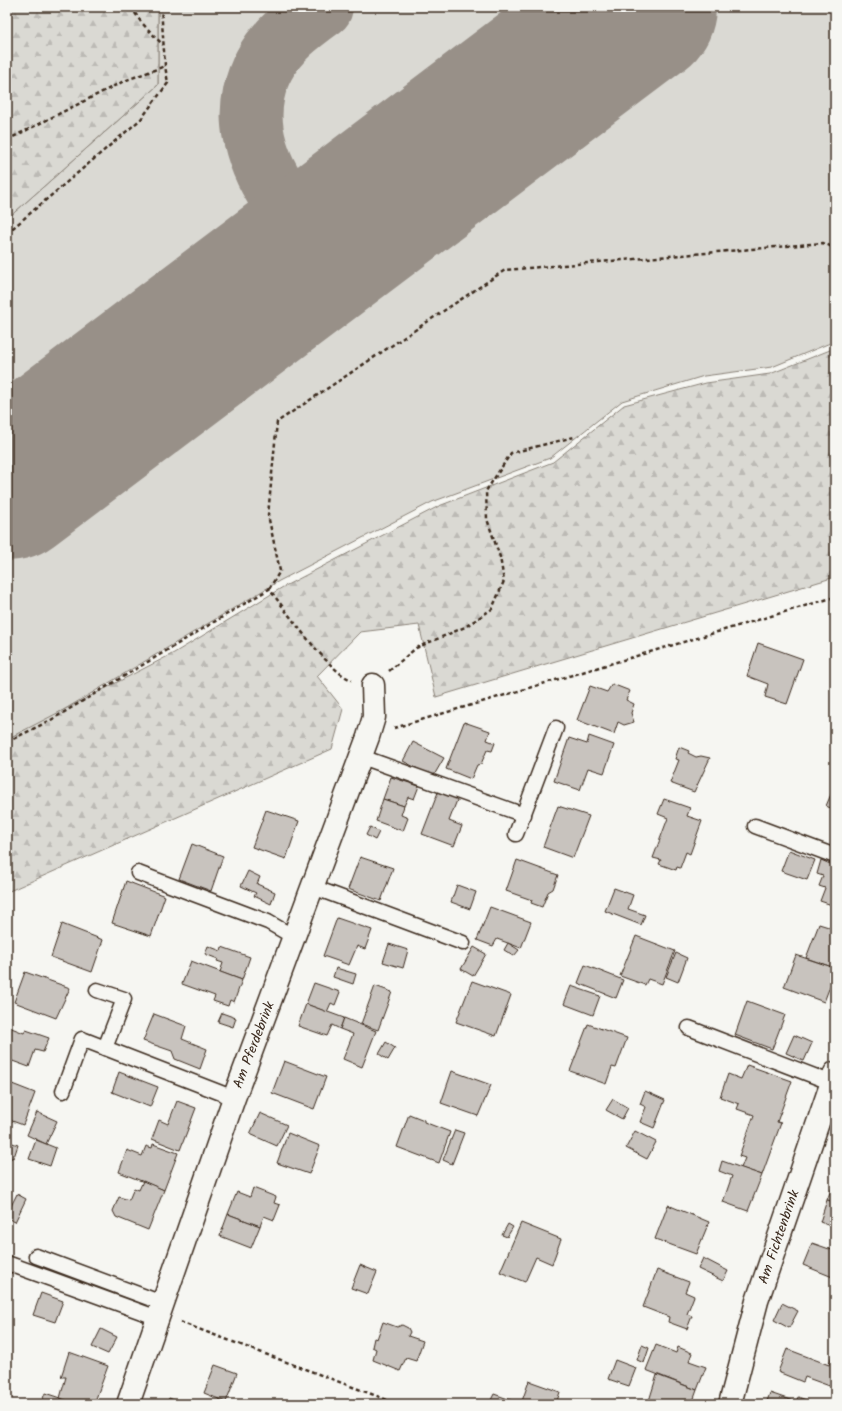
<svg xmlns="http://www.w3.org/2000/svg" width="842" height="1411" font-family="Kalam,sans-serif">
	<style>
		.green { fill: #dad9d3; stroke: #8a8278 }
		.forest { fill: url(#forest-firs); stroke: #8a8278 }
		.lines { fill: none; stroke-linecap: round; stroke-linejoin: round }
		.taxiway { stroke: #989088; stroke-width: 62 }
		.runway { stroke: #989088; stroke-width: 156 }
		.building { fill: #c8c3be; stroke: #3b2a1e }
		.service-casing { stroke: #3b2a1e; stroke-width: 17 }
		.minor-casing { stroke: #3b2a1e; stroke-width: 25 }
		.path { stroke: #3b2a1e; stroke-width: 2.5; stroke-dasharray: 4 3; stroke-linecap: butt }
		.service { stroke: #f6f6f2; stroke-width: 14 }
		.minor { stroke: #f6f6f2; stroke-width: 22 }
		.labels { text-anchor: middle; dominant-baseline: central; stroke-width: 4; stroke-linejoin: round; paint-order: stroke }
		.street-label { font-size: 14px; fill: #3b2a1e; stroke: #f6f6f2 }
	</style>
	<defs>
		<pattern id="forest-firs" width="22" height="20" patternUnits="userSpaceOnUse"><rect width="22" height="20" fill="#dad9d3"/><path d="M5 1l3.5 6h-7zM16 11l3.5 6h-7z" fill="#bcbab5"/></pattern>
	</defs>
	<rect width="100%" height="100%" fill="#f6f6f2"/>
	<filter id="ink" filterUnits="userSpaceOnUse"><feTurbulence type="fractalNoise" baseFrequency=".025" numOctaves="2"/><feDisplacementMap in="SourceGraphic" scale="8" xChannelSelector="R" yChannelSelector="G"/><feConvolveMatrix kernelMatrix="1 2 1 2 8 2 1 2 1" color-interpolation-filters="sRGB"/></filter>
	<g filter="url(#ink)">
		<!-- green -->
		<polygon class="green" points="158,7 835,7 835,341 772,367 704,376 622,401 550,458 432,502 279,581 50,718 7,739 7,219 158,85"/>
		<!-- forest -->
		<g class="forest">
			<polygon points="7,7 158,7 158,85 7,219"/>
			<polygon points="835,348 835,577 436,697 419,625 360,632 317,676 343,709 332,749 7,892 7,739 174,653 283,587 439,506 553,462 624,405 706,383 770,374"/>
		</g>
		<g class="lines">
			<!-- taxiway -->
			<path class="taxiway" d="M322,7C300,23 277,40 264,65C255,81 250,105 252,124C255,161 283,221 326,224C338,224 348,221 359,218"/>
			<!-- runway -->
			<polyline class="runway" points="7,483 638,7"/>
		</g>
		<!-- building -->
		<g class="building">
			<polygon points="758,643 803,659 787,704 765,697 768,684 747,676"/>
			<polygon points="612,684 630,691 626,700 634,704 631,713 634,722 624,725 618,722 614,734 577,720 590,686 607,692"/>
			<polygon points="464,722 490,731 487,740 495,743 492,751 487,750 481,764 477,765 471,779 446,769"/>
			<polygon points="589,736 614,745 604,773 588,768 580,790 554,781 569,738 587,744"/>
			<polygon points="413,742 444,758 433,777 403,761"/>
			<polygon points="679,747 689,751 688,753 696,757 701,756 710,758 694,792 670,783 679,760 675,759"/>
			<polygon points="391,777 419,786 414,799 408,797 404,806 383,799"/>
			<polygon points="835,785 835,810 826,806"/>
			<polygon points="440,787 459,795 449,821 462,826 454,846 422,834"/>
			<polygon points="383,799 404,806 401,815 408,818 403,831 376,821"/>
			<polygon points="664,799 690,808 687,816 702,821 690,854 686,852 680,868 677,867 676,870 659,864 661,860 653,858 668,818 658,814"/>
			<polygon points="558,806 589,816 573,858 543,847"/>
			<polygon points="266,810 299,821 286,859 252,847"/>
			<polygon points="370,827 379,832 375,840 366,835"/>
			<polygon points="192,844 223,856 211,891 179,879"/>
			<polygon points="789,850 815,860 807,880 781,871"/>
			<polygon points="360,857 393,868 381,901 348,889"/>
			<polygon points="517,860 558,875 553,889 548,892 542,907 531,903 532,900 506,891"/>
			<polygon points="821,860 835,866 835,906 820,901 825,888 819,886 823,876 817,874"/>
			<polygon points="248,871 260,877 257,884 275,892 271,904 254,896 256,893 241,886"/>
			<polygon points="126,881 165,896 151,936 112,923"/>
			<polygon points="457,885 476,892 470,909 451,902"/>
			<polygon points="614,888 633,895 628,909 645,915 641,925 605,911"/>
			<polygon points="490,907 531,922 521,948 497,939 493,946 477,940"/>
			<polygon points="337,918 372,930 365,949 357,946 349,965 323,956"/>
			<polygon points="62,924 103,940 92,972 51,957"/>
			<polygon points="819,924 835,929 835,968 806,958"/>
			<polygon points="636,936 675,951 662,984 648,979 645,985 620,976"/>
			<polygon points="508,943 519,950 514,956 504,950"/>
			<polygon points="389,944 408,950 403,968 383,962"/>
			<polygon points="208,946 221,951 222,947 250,957 242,980 220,972 223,963 217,961 218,959 205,954"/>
			<polygon points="474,947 486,954 473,976 461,969"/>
			<polygon points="676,953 687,958 678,982 666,977"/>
			<polygon points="796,955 835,968 835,973 824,1002 784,987"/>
			<polygon points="191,961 242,980 234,1002 230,1000 228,1006 213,1001 215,996 182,984"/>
			<polygon points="585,965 623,980 616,998 578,983"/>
			<polygon points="336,968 356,974 353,984 333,977"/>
			<polygon points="25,972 70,988 56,1018 14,1002"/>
			<polygon points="472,981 511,995 496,1036 456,1022"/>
			<polygon points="314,983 340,992 335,1005 331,1003 327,1012 306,1004"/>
			<polygon points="375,986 392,992 378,1030 361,1024"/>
			<polygon points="571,986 600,996 593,1015 564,1004"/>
			<polygon points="747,1001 785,1015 772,1049 735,1035"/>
			<polygon points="306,1004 344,1018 340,1029 332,1025 327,1036 298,1026"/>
			<polygon points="222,1013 236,1018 233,1027 218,1022"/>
			<polygon points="154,1014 186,1026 182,1039 207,1049 200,1069 175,1059 172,1051 143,1041"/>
			<polygon points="344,1018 376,1031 362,1067 343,1059 353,1034 340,1029"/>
			<polygon points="588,1024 627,1038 616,1068 612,1067 606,1084 570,1071"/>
			<polygon points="9,1027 24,1033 26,1030 49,1038 43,1052 35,1050 29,1067 7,1059 7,1031"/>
			<polygon points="794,1035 812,1043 804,1061 786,1053"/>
			<polygon points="386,1042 395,1048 388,1060 379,1054"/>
			<polygon points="284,1061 326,1077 314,1109 272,1093"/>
			<polygon points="747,1065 792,1081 777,1122 781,1123 762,1175 741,1168 745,1158 739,1156 754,1115 737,1109 739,1104 720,1097 728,1074 741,1079"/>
			<polygon points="452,1071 491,1085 478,1116 441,1103"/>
			<polygon points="119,1072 158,1087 150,1107 112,1092"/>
			<polygon points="7,1082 35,1093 23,1125 7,1119"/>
			<polygon points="645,1091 665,1100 654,1128 640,1122 646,1107 640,1104"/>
			<polygon points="613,1099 628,1108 622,1119 606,1110"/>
			<polygon points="177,1101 196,1108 180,1150 152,1139 159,1120 168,1124"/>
			<polygon points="37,1112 57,1121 46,1144 27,1135"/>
			<polygon points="260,1113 287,1125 277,1146 250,1134"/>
			<polygon points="409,1114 424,1120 424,1122 450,1132 439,1163 397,1147"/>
			<polygon points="455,1130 464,1133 452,1164 443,1160"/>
			<polygon points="635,1131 656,1142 647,1159 626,1148"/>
			<polygon points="288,1133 320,1146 309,1174 277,1163"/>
			<polygon points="36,1140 56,1148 50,1166 29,1159"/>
			<polygon points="7,1141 18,1145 14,1157 9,1159 7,1163"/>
			<polygon points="153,1144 178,1153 164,1190 119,1172 127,1150 142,1156 146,1146 152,1148"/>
			<polygon points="722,1161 762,1175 748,1211 723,1202 732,1176 719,1171"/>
			<polygon points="835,1180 835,1202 827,1200"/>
			<polygon points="143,1181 164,1190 148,1230 116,1217 113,1211 119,1197 129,1200 134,1188 139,1190"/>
			<polygon points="253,1188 276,1197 274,1203 280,1205 274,1220 264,1216 260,1226 228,1214 237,1192 250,1197"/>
			<polygon points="17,1194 26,1199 15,1222 7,1218 7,1214"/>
			<polygon points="827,1200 835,1202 835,1228 820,1222"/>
			<polygon points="668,1205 709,1222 696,1254 655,1239"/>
			<polygon points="228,1214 260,1226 251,1248 220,1236"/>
			<polygon points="521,1223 561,1239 552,1264 536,1257 525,1282 500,1272"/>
			<polygon points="508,1224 513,1227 507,1237 502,1235"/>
			<polygon points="812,1243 835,1251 835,1278 803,1265"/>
			<polygon points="703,1258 728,1271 723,1281 698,1269"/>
			<polygon points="360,1265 377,1272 368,1294 351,1288"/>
			<polygon points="657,1270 689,1282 685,1292 694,1296 687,1314 692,1316 687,1329 668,1322 669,1317 643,1307"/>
			<polygon points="41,1293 63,1301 55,1322 33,1315"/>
			<polygon points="782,1303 798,1311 789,1328 774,1320"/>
			<polygon points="383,1322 397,1327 402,1325 408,1328 410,1332 408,1336 423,1341 416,1361 406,1358 400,1371 373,1360 376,1349 372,1347 374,1338 377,1339"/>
			<polygon points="101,1329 117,1337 108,1354 92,1347"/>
			<polygon points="642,1345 649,1348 644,1363 637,1360"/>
			<polygon points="656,1345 676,1353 678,1347 692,1353 689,1361 706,1367 697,1390 646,1370"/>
			<polygon points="787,1349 829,1365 832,1355 835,1354 835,1388 805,1377 803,1382 778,1372"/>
			<polygon points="69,1352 108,1366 94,1404 75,1404 60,1398 66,1377 61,1377"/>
			<polygon points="615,1360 636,1368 629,1386 608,1379"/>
			<polygon points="215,1365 237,1373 226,1402 204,1393"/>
			<polygon points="657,1375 697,1390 692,1404 648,1404"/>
			<polygon points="529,1381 560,1392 556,1404 521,1404"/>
			<polygon points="45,1393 60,1398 75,1404 41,1404"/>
			<polygon points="770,1393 796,1402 798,1397 817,1404 766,1404"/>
			<polygon points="494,1394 511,1400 509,1404 489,1404"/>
			<polygon points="169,1398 184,1404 167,1404"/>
		</g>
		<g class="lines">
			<!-- service casing -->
			<g class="service-casing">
				<g id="service">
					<polyline points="362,757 524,815"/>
					<polyline points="755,826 835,856"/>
					<polyline points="516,834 556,728"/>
					<polyline points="138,873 268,922 294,937"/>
					<polyline points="313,887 463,943"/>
					<polyline points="97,990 124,999 105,1048"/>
					<polyline points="689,1028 835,1084"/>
					<polyline points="63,1091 82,1039 234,1098"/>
					<polyline points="36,1256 162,1303"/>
					<polyline points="7,1263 158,1318"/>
				</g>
			</g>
			<!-- minor casing -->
			<g class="minor-casing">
				<g id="minor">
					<polyline points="128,1404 234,1098 368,737 374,717 373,685"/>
					<polyline points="730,1404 757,1301 835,1073"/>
				</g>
			</g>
			<!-- path -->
			<g class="path">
				<polyline points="131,7 141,22 163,45"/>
				<polyline points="7,140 124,81 165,66"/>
				<polyline points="7,233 141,119 168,83 165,66 161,7"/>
				<polyline points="269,589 280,571 268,515 277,422 505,270 823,243 835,248"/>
				<polyline points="389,671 416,648 465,627 492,609 504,581 500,557 487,519 486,491 511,453 574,437"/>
				<polyline points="394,728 835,597"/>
				<path d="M7,742L51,720L269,589C285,609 330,674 352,680"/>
				<polyline points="180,1322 398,1404"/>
			</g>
			<!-- service -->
			<use href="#service" class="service"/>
			<!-- minor -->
			<use href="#minor" class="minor"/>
		</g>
	</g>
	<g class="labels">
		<!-- street labels -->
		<g class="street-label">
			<text transform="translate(254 1045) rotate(-69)">Am Pferdebrink</text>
			<text transform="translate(779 1237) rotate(-71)">Am Fichtenbrink</text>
		</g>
	</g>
	<!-- margin -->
	<rect width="842" height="1411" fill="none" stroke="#f6f6f2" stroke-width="24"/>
	<rect x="12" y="12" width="818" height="1387" fill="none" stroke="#3b2a1e" stroke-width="1.5" filter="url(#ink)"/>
</svg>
